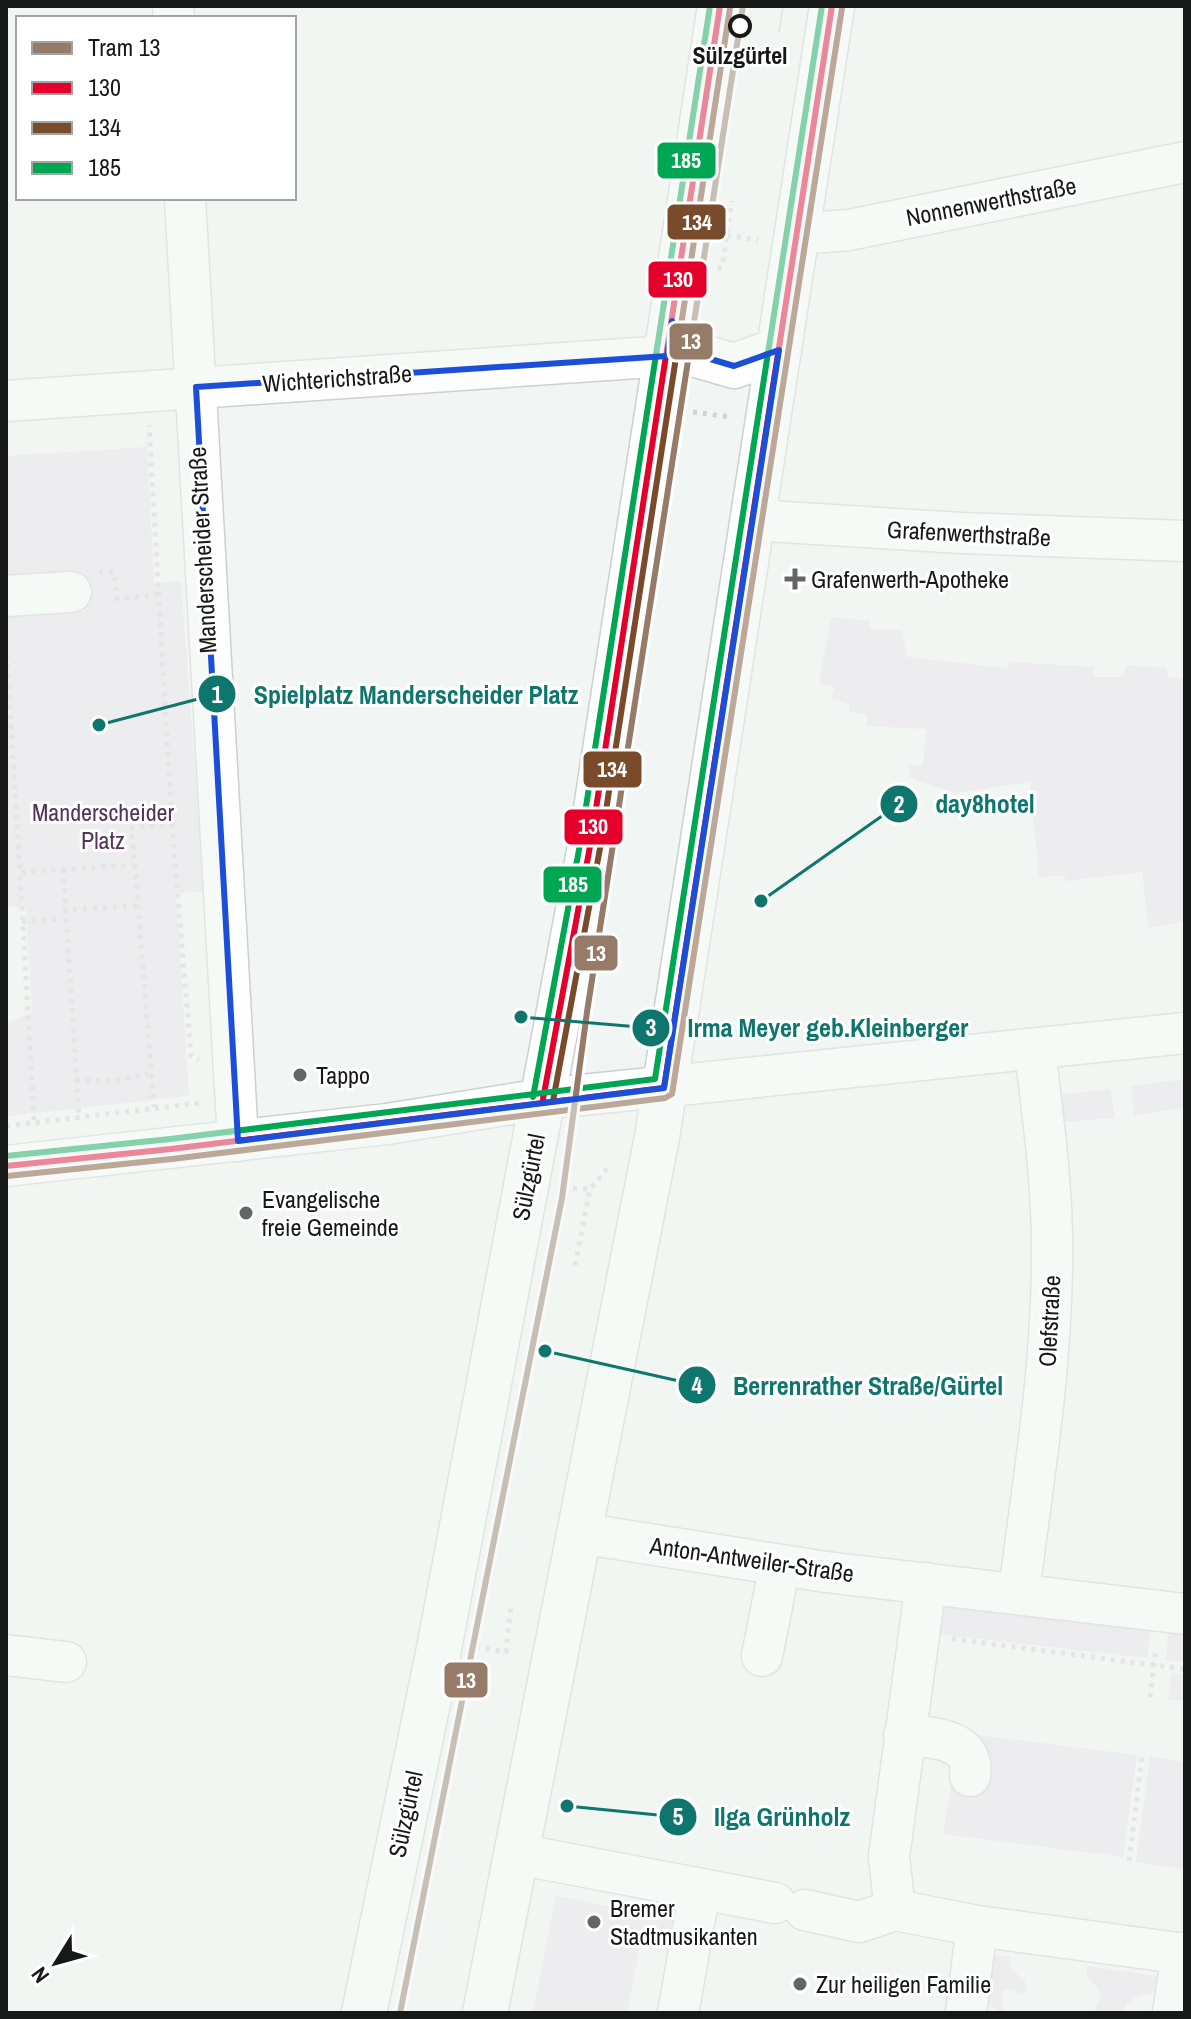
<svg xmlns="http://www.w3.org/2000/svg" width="1191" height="2019" font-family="'Archivo Narrow',sans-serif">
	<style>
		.green { fill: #e8dfea }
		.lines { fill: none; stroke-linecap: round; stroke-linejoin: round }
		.minor-casing { stroke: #cdd0ce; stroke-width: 43 }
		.major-casing { stroke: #cdd0ce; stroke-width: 47 }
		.path { stroke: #d2d3d3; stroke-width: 5; stroke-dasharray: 4 6; stroke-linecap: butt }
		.minor { stroke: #fdfefd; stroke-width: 40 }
		.major { stroke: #fdfefd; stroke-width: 44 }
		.tram { stroke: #d2d3d3; stroke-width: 2 }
		.bus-1-casing { stroke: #fff; stroke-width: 12 }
		.bus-2-casing { stroke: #fff; stroke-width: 12 }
		.bus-3-casing { stroke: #fff; stroke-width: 12 }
		.bus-1 { stroke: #e4002b; stroke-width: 6 }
		.bus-2 { stroke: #7a4b2a; stroke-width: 6 }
		.bus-3 { stroke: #00a651; stroke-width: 6 }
		.tram-1-casing { stroke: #fff; stroke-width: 12 }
		.tram-1 { stroke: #967b68; stroke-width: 6 }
		.marked { fill: none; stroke: #1d4ed8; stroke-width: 6; stroke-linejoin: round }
		.stop-dot { fill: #fff; stroke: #171918; stroke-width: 4 }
		.poi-dot { fill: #636665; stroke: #fff; stroke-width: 3 }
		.labels { text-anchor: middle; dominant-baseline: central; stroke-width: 6; stroke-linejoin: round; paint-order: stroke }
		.stop-label { font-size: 24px; font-weight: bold; fill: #171918; stroke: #fff }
		.street-label { font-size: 24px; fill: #171918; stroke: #fff }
		.poi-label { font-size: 24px; fill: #171918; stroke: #fff; text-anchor: start }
		.park-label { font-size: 24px; fill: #533358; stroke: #fff }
		.leader { fill: none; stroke: #0f766e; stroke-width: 3 }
		.callout-dot { fill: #0f766e; stroke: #fff; stroke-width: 3 }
		.mark-label { font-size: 24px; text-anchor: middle; font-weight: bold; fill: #fff }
		.callout-label { font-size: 26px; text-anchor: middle; font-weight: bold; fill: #0f766e; stroke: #fff; stroke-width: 6; stroke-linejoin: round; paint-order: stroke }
		.line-badge { stroke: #fff; stroke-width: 3 }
		.badge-label { font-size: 22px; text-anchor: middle; font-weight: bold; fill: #fff }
	</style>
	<rect width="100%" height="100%" fill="#f1f5f3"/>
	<!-- green -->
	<g class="green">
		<polygon points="147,447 154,583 181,582 204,892 176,893 189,1096 8,1116 6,1024 32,1012 26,907 6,906 6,456"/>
		<polygon points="831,617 870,621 870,629 902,630 907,657 1007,668 1009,662 1094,667 1093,677 1123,677 1126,665 1166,668 1169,678 1185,678 1185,921 1149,928 1142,872 1066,881 1064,875 1039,878 1030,782 955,793 911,778 907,764 923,766 926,729 867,726 867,715 849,711 849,704 831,699 834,687 819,684"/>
		<polygon points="1185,1079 1185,1108 1134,1115 1131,1086"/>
		<polygon points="1110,1089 1115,1118 1057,1122 1057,1095"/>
		<polygon points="936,1594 1151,1625 1147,1658 930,1633"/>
		<polygon points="1169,1626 1185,1628 1185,1662 1166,1660"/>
		<polygon points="1172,1673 1185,1675 1185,1701 1168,1699"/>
		<polygon points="961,1733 1137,1755 1123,1857 943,1834"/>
		<polygon points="1150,1757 1185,1762 1185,1869 1136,1862"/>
		<polygon points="556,1896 682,1921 678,1942 642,1935 627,2013 533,2013"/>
		<polygon points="992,1955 1010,1956 1011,1970 1025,1980 1026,1994 1003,1989 1003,2011 985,2005"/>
		<polygon points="1088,1966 1164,1977 1163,1990 1134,1998 1118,2013 1095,2010 1101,1993 1086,1974"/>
	</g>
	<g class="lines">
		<!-- minor casing -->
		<g class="minor-casing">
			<g id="minor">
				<polyline points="173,6 174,18"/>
				<polyline points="185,198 238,1141"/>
				<polyline points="797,234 849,230 1185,162"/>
				<polyline points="6,401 667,356"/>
				<polyline points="752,520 961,533 1185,541"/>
				<polyline points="6,596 71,592"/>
				<polyline points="6,1166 387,1124 543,1099 1185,1033"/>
				<polyline points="579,1533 826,1572 1185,1614"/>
				<polyline points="926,1583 889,1857 895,1910 977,1926 1185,1954"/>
				<path d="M1019,1592C1033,1481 1052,1370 1052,1257C1053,1188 1043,1119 1035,1050"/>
				<polyline points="6,1655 66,1662"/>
				<polyline points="762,1656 780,1565"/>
				<path d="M904,1735C930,1737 976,1738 970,1776"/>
				<polyline points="517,1854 775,1903"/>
				<polyline points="805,1910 859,1922 895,1910"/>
				<polyline points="678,2013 700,1889"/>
				<polyline points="966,2013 977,1926"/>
				<polyline points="1173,2013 1182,1953"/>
			</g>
		</g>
		<!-- major casing -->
		<g class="major-casing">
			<g id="major">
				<polyline points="672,321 676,340 683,351 734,366 779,350"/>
				<polyline points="364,2013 438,1654 591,841 720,6"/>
				<polyline points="485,2013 657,1137 832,6"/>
			</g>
		</g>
		<!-- path -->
		<g class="path">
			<polyline points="727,235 758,240"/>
			<polyline points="718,269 722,267 732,201"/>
			<polyline points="693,412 731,417"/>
			<polyline points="99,572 114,572 117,599 160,594"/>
			<polyline points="6,645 20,872"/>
			<polyline points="172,824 191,1056 199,1060"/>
			<polyline points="135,865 154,1107"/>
			<polyline points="63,869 79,1115"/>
			<polyline points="63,910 138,906"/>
			<polyline points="22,922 63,919"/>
			<polyline points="76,1080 115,1081 148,1074"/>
			<polyline points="34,1120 20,872 135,865 131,828 172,824 149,425"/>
			<polyline points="6,1126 200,1103"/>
			<polyline points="563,1188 590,1189"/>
			<polyline points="575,1265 590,1189 610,1165"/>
			<polyline points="952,1639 1185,1669"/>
			<polyline points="476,1647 506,1652 511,1606"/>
			<polyline points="1150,1697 1156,1648"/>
			<polyline points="1129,1861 1142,1756"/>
		</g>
		<!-- minor -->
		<use href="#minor" class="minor"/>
		<!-- major -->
		<use href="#major" class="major"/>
		<!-- tram -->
		<polyline class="tram" points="779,32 783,6"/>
		<!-- bus-1 casing -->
		<g class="bus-1-casing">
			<g id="bus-1">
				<polyline points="543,1099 591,841 720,6"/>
				<polyline points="6,1166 171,1149 664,1088 832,6"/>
			</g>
		</g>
		<!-- bus-2 casing -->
		<g class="bus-2-casing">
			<g id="bus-2">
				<polyline points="553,1101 601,843 730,8"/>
				<polyline points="7,1176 172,1159 665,1098 672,1094 842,8"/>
			</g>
		</g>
		<!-- bus-3 casing -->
		<g class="bus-3-casing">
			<g id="bus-3">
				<polyline points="533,1097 581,839 710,6"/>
				<polyline points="6,1156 170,1139 655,1079 822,6"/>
			</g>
		</g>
		<!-- bus-1 -->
		<use href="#bus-1" class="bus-1"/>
		<!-- bus-2 -->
		<use href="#bus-2" class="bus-2"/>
		<!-- bus-3 -->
		<use href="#bus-3" class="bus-3"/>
		<!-- tram-1 casing -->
		<g class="tram-1-casing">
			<polyline id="tram-1" points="400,2013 562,1198 587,1012 743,6"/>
		</g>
		<!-- tram-1 -->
		<use href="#tram-1" class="tram-1"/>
	</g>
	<!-- marked area -->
	<path d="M0 0H1191V2019H0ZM672,321L683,351L734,366L779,350L664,1088L238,1141L196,387L667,356Z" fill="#f1f5f3" fill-opacity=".55" fill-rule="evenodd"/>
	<path class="marked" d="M672,321L683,351L734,366L779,350L664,1088L238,1141L196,387L667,356Z"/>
	<!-- markers -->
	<circle class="stop-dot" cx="740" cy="26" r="10"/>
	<g class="poi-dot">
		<path d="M791 567h8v8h8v8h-8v8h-8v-8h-8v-8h8z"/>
		<circle cx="300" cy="1075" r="8"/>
		<circle cx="246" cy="1213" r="8"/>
		<circle cx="594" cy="1922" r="8"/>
		<circle cx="800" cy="1984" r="8"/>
	</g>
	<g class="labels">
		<!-- stop labels -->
		<g class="stop-label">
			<text x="740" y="55">Sülzgürtel</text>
		</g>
		<!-- street labels -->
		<g class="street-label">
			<text transform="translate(991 201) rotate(-11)">Nonnenwerthstraße</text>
			<text transform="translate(337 378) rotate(-4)">Wichterichstraße</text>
			<text transform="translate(969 533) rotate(3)">Grafenwerthstraße</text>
			<text transform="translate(202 550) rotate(-93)">Manderscheider Straße</text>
			<text transform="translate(528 1177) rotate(-79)">Sülzgürtel</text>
			<text transform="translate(1049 1321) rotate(-87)">Olefstraße</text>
			<text transform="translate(752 1559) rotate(8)">Anton-Antweiler-Straße</text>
			<text transform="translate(405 1814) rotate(-78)">Sülzgürtel</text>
		</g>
		<!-- poi labels -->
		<g class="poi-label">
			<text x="811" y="579">Grafenwerth-Apotheke</text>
			<text x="316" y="1075">Tappo</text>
			<text x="262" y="1199">Evangelische<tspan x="262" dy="28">freie Gemeinde</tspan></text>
			<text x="610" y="1908">Bremer<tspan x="610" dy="28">Stadtmusikanten</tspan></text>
			<text x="816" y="1984">Zur heiligen Familie</text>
		</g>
		<!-- park labels -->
		<g class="park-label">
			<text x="103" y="812">Manderscheider<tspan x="103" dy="28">Platz</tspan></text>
		</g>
	</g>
	<!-- callouts -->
	<path class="leader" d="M99 725L217 694M761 901L899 804M521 1017L651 1028M545 1351L697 1385M567 1806L678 1817"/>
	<g class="callout-dot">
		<circle cx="99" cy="725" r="8"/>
		<circle cx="761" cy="901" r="8"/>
		<circle cx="521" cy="1017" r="8"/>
		<circle cx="545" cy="1351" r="8"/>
		<circle cx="567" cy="1806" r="8"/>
		<circle cx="217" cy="694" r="20"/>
		<circle cx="899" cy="804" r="20"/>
		<circle cx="651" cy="1028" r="20"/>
		<circle cx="697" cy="1385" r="20"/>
		<circle cx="678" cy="1817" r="20"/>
	</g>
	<g class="mark-label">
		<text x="217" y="703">1</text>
		<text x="899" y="813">2</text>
		<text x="651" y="1036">3</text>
		<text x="697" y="1394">4</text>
		<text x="678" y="1825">5</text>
	</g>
	<g class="callout-label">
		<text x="416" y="704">Spielplatz Manderscheider Platz</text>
		<text x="985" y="813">day8hotel</text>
		<text x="828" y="1037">Irma Meyer geb.Kleinberger</text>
		<text x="868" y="1395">Berrenrather Straße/Gürtel</text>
		<text x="782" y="1826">Ilga Grünholz</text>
	</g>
	<g class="line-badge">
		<rect x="656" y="141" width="61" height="39" rx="8" fill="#00a651"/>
		<rect x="666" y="203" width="61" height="38" rx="8" fill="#7a4b2a"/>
		<rect x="647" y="260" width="61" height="39" rx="8" fill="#e4002b"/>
		<rect x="668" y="322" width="46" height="39" rx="8" fill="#967b68"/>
		<rect x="582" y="750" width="61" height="39" rx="8" fill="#7a4b2a"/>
		<rect x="563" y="808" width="61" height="38" rx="8" fill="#e4002b"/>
		<rect x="542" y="865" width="61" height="39" rx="8" fill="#00a651"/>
		<rect x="573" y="934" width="46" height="38" rx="8" fill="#967b68"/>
		<rect x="443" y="1661" width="46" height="38" rx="8" fill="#967b68"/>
	</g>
	<g class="badge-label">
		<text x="686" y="168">185</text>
		<text x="697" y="230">134</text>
		<text x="678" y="287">130</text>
		<text x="691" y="349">13</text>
		<text x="612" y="777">134</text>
		<text x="593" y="834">130</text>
		<text x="573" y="892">185</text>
		<text x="596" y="961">13</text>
		<text x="466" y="1688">13</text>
	</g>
	<!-- border -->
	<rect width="1191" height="2019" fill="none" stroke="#171918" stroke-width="16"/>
	<!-- legend -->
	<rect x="16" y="16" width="280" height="184" fill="#ffffff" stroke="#a2a3a3" stroke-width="2"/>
	<rect x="32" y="42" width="40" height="12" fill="#967b68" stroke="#a2a3a3" stroke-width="2"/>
	<text x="88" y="56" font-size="24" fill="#171918">Tram 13</text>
	<rect x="32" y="82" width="40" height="12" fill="#e4002b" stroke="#a2a3a3" stroke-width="2"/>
	<text x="88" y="96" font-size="24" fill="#171918">130</text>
	<rect x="32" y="122" width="40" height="12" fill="#7a4b2a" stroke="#a2a3a3" stroke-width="2"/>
	<text x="88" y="136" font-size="24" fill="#171918">134</text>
	<rect x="32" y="162" width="40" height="12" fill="#00a651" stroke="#a2a3a3" stroke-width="2"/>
	<text x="88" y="176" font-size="24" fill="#171918">185</text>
	<!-- north arrow -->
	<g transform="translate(56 1963) rotate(233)" stroke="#ffffff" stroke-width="6" paint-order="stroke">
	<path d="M0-6L14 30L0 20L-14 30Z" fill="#171918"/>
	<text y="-12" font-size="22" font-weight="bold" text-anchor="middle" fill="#171918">N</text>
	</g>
</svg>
